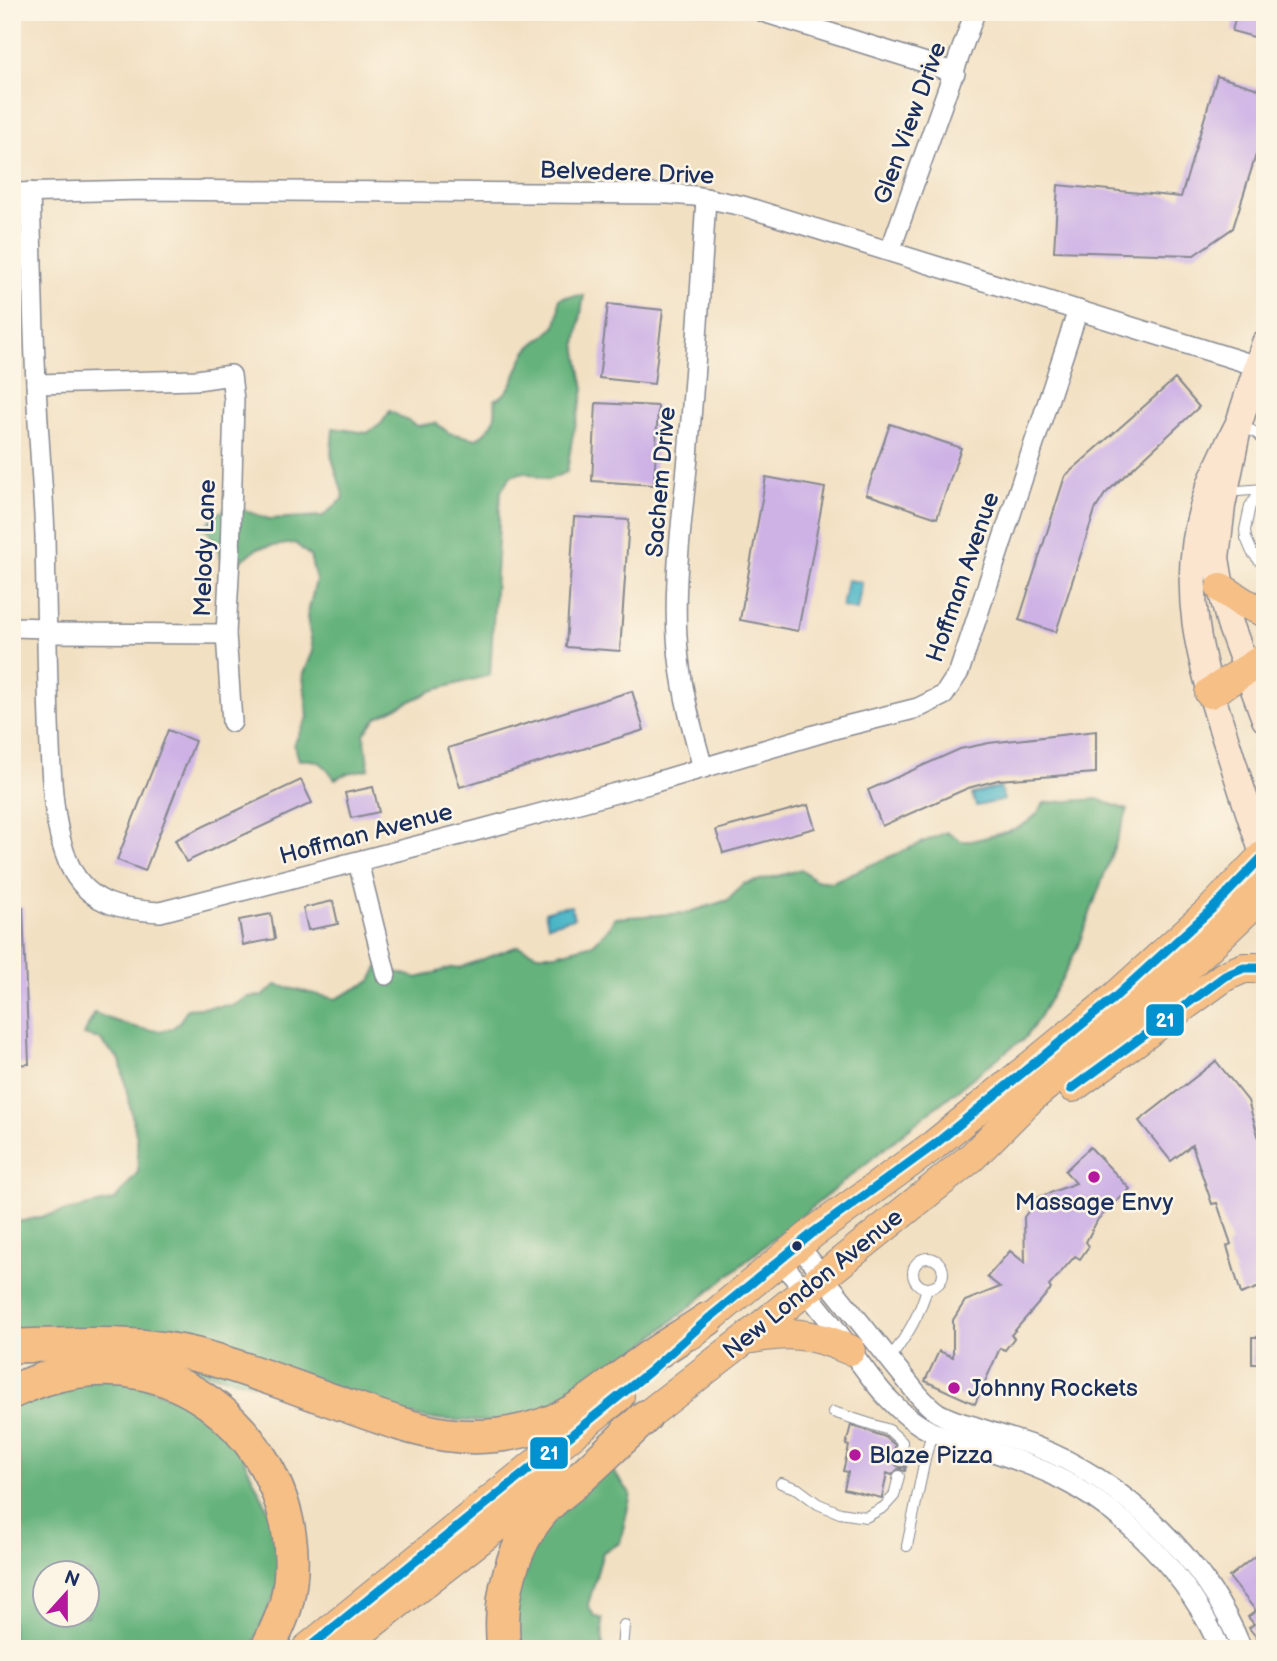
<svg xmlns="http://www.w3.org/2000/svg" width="1277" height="1661" font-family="'Balsamiq Sans',sans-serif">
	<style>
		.forest { fill: #65b27c; stroke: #40706d; stroke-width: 2; fill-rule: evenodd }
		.water { fill: #49b5c6; stroke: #327292; stroke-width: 2 }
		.building { fill: #ceb2e6 }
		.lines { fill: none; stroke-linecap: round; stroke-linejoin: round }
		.lane-casing { stroke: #868890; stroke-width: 12 }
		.street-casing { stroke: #868890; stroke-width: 22 }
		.secondary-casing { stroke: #868890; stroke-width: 29 }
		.primary-casing { stroke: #868890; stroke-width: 32 }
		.highway-casing { stroke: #868890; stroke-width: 36 }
		.lane { stroke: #fff; stroke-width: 10 }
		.street { stroke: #fff; stroke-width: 19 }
		.secondary { stroke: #fbe5cf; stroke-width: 26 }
		.primary { stroke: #f5bf86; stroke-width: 30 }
		.highway { stroke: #f5bf86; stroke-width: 33 }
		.bus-1-casing { stroke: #fcf5e5; stroke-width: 14 }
		.bus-1 { stroke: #0092d0; stroke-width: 9 }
		.poi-dot { fill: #b5179e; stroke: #fcf5e5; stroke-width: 2.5 }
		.bus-dot { fill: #1b2f5e; stroke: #fcf5e5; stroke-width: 2.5 }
		.labels { text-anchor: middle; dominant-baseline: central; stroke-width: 5; stroke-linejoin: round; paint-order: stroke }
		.street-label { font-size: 24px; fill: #1b2f5e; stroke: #fcf5e5 }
		.poi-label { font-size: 24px; fill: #1b2f5e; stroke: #fcf5e5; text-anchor: start }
		.line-badge { stroke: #fcf5e5; stroke-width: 2.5 }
		.badge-label { font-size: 19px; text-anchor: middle; font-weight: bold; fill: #fff }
	</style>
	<rect width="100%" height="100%" fill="#fcf5e5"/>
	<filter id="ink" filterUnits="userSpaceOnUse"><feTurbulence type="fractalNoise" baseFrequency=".0143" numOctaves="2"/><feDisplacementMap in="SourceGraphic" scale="14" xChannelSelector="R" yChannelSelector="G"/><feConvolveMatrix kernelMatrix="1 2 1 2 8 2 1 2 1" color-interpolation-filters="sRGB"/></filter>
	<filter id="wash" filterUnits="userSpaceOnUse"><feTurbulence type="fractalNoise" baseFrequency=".00686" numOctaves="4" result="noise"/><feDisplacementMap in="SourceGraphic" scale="28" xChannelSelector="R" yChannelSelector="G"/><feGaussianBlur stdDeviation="1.57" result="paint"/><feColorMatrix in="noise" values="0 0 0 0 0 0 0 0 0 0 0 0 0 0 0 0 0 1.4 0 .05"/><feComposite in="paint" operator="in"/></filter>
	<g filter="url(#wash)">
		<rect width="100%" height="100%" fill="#f2e0c2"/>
		<!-- forest -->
		<g class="forest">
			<path d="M584,295L576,345L584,390L572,439L567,472L548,480L524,472L511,476L501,491L490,675L434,690L377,717L364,734L369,769L348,773L335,779C323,763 319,758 299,760L294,744L308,717L303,676L313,651L307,617L316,580L310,556L295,543L258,548L225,573C221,556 216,535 200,525H207L211,519L230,505L269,519L323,516L344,498L331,455L333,428L367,433L381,424L390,411L417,426L436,423L449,433L477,439C494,425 497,421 495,399C511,397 517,367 525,354C531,342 546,338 554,327C559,319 559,308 559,299L563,297Z"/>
			<path d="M1097,799L1127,810V812L1078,946L1063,977L1033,1027L1022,1041L1013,1046L917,1122L615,1368L544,1409L490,1422L430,1419L12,1334V1221H23L115,1200L138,1172L137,1139L120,1060L99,1039L84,1035L94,1013C112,1019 156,1039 174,1027C180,1022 184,1016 187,1009L234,1005L248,997L263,996L276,985L336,999L371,981L378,967L418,978L454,967L459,968L518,946L537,954H556L593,944L609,928L614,918L686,913L728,900L743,884L786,874L801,869L815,880L832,882L946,832L962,841H971C999,833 1029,832 1044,803Z"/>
			<path d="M113,1374L223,1417L291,1556L251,1649H12V1395ZM46,1574H88V1616H46Z"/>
			<polygon points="611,1469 631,1494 620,1543 603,1552 588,1605 594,1616 602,1619 603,1649 504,1649 515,1559 582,1491"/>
		</g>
		<!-- water -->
		<g class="water">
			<polygon points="847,580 862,582 857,610 842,607"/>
			<polygon points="1000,787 1004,800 976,806 972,794"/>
			<polygon points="571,906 574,918 548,925 545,912 557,908"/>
		</g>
		<g id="blocks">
			<!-- building -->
			<g class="building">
				<polygon points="1237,12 1265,12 1265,40 1232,31"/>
				<polygon points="1217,76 1265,91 1265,126 1233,228 1194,255 1054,251 1058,185 1181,197"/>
				<polygon points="608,304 663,310 654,384 599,378"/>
				<polygon points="1175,379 1199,407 1105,494 1095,510 1056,632 1019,620 1065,476"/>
				<polygon points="596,403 658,406 654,485 592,481"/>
				<polygon points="890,424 961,448 937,518 866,494"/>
				<polygon points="766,477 825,488 798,631 740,620"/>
				<polygon points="574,517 629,520 620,651 566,647"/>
				<polygon points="632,691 644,730 460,787 448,748"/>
				<polygon points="168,730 195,741 145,871 117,860"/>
				<polygon points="1096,731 1096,773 998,780 968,788 882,826 868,790 960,749 989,743"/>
				<polygon points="301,780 312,803 186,862 175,840"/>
				<polygon points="373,787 379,812 351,818 345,793"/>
				<polygon points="808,805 815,828 723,853 716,830"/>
				<polygon points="333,901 338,924 308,930 303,908"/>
				<polygon points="12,907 23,907 29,1064 12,1065"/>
				<polygon points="271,914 275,939 243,945 239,920"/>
				<polygon points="1216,1061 1248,1101 1265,1159 1265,1285 1241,1294 1227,1246 1231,1244 1217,1203 1212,1204 1192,1145 1171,1161 1139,1121"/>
				<polygon points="1090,1147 1130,1189 1098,1219 1086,1242 1089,1246 1080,1259 1075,1256 1049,1286 1051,1289 1011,1335 1014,1338 1005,1350 1000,1348 975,1404 925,1381 939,1351 953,1357 953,1320 965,1301 1000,1287 987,1277 1010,1251 1025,1263 1024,1217 1039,1197 1076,1183 1065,1171"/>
				<rect x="1252" y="1337" width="13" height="27"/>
				<polygon points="851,1425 885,1437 895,1445 893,1459 895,1460 896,1465 901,1468 906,1467 905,1471 898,1469 892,1475 887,1473 882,1498 844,1489 848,1472 843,1471 849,1446 846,1445"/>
				<polygon points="1265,1548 1265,1648 1249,1628 1254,1624 1248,1617 1256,1611 1229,1577"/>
			</g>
		</g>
	</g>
	<g filter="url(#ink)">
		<use href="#blocks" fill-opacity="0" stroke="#868890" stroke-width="2"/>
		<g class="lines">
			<!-- lane casing -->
			<g class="lane-casing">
				<g id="lane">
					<polyline points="1239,424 1258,434 1265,443"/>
					<polyline points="1265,486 1250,506 1245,530 1246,538 1252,552 1265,567"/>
					<polyline points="1226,492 1264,489"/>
					<circle cx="928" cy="1273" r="15"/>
					<path d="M890,1359C907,1335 919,1317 927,1288"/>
					<polyline points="833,1412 889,1430 902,1442 902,1461"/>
					<polyline points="781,1483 798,1489 818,1504 840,1513 866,1517 884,1507 894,1496 899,1476"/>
					<polyline points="907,1546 926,1454 933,1430"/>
					<polyline points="622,1649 624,1625"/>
				</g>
			</g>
			<!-- street casing -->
			<g class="street-casing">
				<g id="street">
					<polyline points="763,12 923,62 955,73"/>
					<path d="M30,192C32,256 33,320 36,383C38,434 43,485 45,536C46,598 47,660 49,722C51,767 51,832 73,872C93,906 125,910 160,912L479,830L649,784L838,728L918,708L944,695L959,672L1078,310"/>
					<polyline points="12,193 141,190 669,194 695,196 743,206 1257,366"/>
					<polyline points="890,251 975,12"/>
					<polyline points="36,384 197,380 231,375 234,400 230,557 226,634 232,722"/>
					<polyline points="12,627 46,628"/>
					<polyline points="46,633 226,634"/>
					<path d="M703,768C693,732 683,696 679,659C671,594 682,523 688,457C695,371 701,284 706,198"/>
					<polyline points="358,862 386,975"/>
					<path d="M798,1245L915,1391C922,1399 929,1407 938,1413C949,1419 961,1423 973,1426C993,1433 1014,1439 1034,1446C1122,1479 1207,1560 1242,1649"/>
					<path d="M780,1261C797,1281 815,1302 831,1323C861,1362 886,1410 932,1432C973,1446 1015,1457 1053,1475C1125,1510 1189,1575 1220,1649"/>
				</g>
			</g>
			<!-- secondary casing -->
			<g class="secondary-casing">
				<g id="secondary">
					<polyline points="1265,343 1239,423 1222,506 1216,558 1221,588 1230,624 1265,719"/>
					<path d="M1239,423C1227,447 1214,471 1206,497C1177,587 1200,661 1228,747C1240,785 1252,822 1265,859"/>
				</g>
			</g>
			<!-- primary casing -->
			<g class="primary-casing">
				<g id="primary">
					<polyline points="1221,588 1244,603 1265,612"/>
					<polyline points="1210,693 1265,658"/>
					<polyline points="1073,1087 1225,976 1244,968 1265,968"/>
					<polyline points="691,1334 814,1232 934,1145 1113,999 1213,908 1265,854"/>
					<path d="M746,1339C788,1331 810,1332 850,1350"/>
					<polyline points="626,1431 645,1417 745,1339 972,1157 1031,1098 1140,1009 1181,973 1265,893"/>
					<polyline points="307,1649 619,1396"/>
					<polyline points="339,1649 559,1478"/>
				</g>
			</g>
			<!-- highway casing -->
			<g class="highway-casing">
				<g id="highway">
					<path d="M12,1346C74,1345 137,1340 197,1355C248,1368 298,1389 348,1406C418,1431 469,1450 543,1425C582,1412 609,1385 641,1363C663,1347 686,1334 708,1319"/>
					<path d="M12,1392C52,1372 98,1364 142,1373C242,1394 309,1501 287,1600C283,1617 275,1633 267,1649"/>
					<path d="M504,1649C498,1599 511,1546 545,1508C556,1496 570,1487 582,1476C603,1457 624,1437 645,1417"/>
				</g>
			</g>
			<!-- lane -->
			<use href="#lane" class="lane"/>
			<!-- street -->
			<use href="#street" class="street"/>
			<!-- secondary -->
			<use href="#secondary" class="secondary"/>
			<!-- primary -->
			<use href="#primary" class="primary"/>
			<!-- highway -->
			<use href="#highway" class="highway"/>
			<!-- bus-1 casing -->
			<g class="bus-1-casing">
				<g id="bus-1">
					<polyline points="1071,1089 1225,976 1244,968 1265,968"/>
					<polyline points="307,1649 649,1372 708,1319 814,1232 934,1145 1113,999 1213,908 1265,854"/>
				</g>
			</g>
			<!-- bus-1 -->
			<use href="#bus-1" class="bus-1"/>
		</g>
	</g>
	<!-- markers -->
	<g class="poi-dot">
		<circle cx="1094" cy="1177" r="7"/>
		<circle cx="954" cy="1388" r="7"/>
		<circle cx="855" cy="1455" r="7"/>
	</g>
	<circle class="bus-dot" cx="797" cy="1246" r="6"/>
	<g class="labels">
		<!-- street labels -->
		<g class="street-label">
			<text transform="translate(910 123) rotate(-70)">Glen View Drive</text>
			<text transform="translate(627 173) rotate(2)">Belvedere Drive</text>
			<text transform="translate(661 482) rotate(-85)">Sachem Drive</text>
			<text transform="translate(205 548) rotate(-88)">Melody Lane</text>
			<text transform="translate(963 577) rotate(-71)">Hoffman Avenue</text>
			<text transform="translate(366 834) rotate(-15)">Hoffman Avenue</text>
			<text transform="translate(813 1284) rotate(-39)">New London Avenue</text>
		</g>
		<!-- poi labels -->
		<g class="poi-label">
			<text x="1094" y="1202" text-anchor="middle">Massage Envy</text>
			<text x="968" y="1388">Johnny Rockets</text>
			<text x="869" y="1455">Blaze Pizza</text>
		</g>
	</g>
	<g class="line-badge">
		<rect x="1145" y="1003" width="40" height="34" rx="7" fill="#0092d0"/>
		<rect x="529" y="1436" width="40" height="34" rx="7" fill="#0092d0"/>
	</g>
	<g class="badge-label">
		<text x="1165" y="1027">21</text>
		<text x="549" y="1460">21</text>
	</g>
	<!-- margin -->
	<rect width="1277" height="1661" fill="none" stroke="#fcf5e5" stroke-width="42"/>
	<!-- north arrow -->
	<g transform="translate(66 1594) rotate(21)"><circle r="33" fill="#fcf5e5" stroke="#a2a6af" stroke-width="2"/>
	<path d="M0-5L12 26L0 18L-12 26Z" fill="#b5179e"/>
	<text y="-10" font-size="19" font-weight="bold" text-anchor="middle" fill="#1b2f5e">N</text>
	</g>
</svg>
